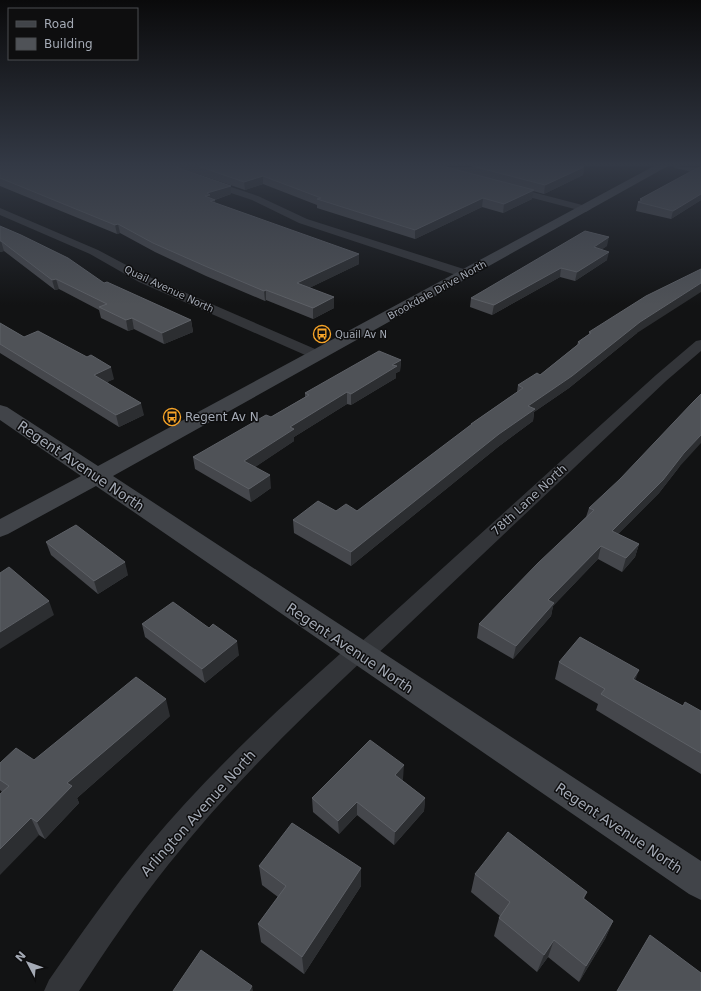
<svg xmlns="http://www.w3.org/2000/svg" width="701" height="991" font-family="'DejaVu Sans',sans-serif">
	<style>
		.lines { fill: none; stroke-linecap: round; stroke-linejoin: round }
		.street { fill: #333539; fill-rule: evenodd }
		.secondary { fill: #414449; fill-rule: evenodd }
		.wall { fill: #45474c }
		.shaded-wall { fill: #2c2e31 }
		.building { fill: #4f5257; stroke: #5d6066 }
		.labels { text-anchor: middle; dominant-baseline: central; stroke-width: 3; stroke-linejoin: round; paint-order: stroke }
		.far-street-label { font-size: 10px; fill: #a4aab5; stroke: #0e0e0f }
		.far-poi-label { font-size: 10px; fill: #a4aab5; stroke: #0e0e0f; text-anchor: start }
		.poi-label { font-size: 12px; fill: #a4aab5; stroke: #0e0e0f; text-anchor: start }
		.street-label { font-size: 12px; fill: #a4aab5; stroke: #0e0e0f }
		.near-street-label { font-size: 14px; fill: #a4aab5; stroke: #0e0e0f }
	</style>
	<rect width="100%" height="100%" fill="#121314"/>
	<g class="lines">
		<!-- street -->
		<g class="street">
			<polygon points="207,179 258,196 307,219 470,271 472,274 466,278 462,277 299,223 252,200 204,184 202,182"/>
			<polygon points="509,186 590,207 591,209 586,212 506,191 504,189"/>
			<polygon points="0,208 98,250 147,276 322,352 324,355 322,358 312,358 139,282 90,254 0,215"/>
			<path d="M701,340V351L666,381L374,657L363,660C294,724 227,791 168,865C136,905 107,948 79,991H44L49,980C81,934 112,889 148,846C209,773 278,709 349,646L360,643L656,375L696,341Z"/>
		</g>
		<!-- secondary -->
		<g class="secondary">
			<polygon points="654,166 668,166 113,476 701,861 701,900 689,894 96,486 8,534 0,537 0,519 81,476 0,420 0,405 7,407 98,466"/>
			<polygon points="674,166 701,168 701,174 675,168"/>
		</g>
	</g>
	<!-- wall -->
	<g class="wall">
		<polygon points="0,166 231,186 231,194 215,200 215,203 359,264 309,288 334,297 334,308 313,319 266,300 265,301 206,276 155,252 120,233 117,234 0,186"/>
		<polygon points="174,166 584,167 583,175 544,194 533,191 532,199 503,213 482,207 415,239 317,208 317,205 263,184 245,190"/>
		<polygon points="701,167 701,200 671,219 636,211 638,202 640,201 640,199"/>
		<polygon points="0,226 104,283 191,320 193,332 164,344 134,329 128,331 101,318 99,310 59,289 55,290 4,251 0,252"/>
		<polygon points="607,246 602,249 607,260 575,281 560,277 492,315 470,307 471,298"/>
		<polygon points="0,323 24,337 114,379 107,382 144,415 119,427 0,353"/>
		<polygon points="589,332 637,333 569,388 534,412 533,421 498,447 351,566 294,533 293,520 336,511 357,511 471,425 471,424 517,392 518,385 540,375 577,345 578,342 589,334"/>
		<polygon points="401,360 400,371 396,373 396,378 351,405 347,404 294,437 294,441 255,467 271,488 251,502 195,469 193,457 271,417 305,397 305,393"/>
		<polygon points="680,466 659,493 618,534 639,544 635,557 622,572 598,559 553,606 551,616 513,659 477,638 479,624 586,517 589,508"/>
		<polygon points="46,542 128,575 98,594 51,555"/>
		<polygon points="142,624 209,628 239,655 205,683 145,637"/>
		<polygon points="559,662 635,680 683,706 701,711 701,774 596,710 598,704 555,679"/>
		<polygon points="170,716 77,798 79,803 45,839 39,835 2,792 0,790 0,763 34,760"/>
		<polygon points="403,779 402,780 425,798 424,811 394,845 357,815 339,834 313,812 312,798"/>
		<polygon points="259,866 361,868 361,886 304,974 261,942 258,924 278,897 262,885"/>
		<polygon points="475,874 587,892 584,899 613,921 605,939 579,982 548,957 537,972 494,936 499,918 500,916 471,892"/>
	</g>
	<!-- shaded-wall -->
	<g class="shaded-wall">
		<polygon points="584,167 583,175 544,194 545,185"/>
		<polygon points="263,176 263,184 245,190 244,182"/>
		<polygon points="231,186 231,194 211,201 215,200 216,209 205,196 207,193"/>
		<polygon points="534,190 532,199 503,213 504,204"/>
		<polygon points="701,194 701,200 671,219 673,211"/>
		<polygon points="483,198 482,207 415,239 415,230"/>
		<polygon points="118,224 120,233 117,234 115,225"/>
		<polygon points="609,237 607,246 592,256 594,247"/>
		<polygon points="0,241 1,241 4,251 0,252"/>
		<polygon points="609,252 607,260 575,281 577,272"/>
		<polygon points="359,254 359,264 297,294 297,283"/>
		<polygon points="561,268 560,277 492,315 494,305"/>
		<polygon points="56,279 59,289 55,290 52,280"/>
		<polygon points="701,283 701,292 637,333 569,388 534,412 533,421 498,447 351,566 351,552 528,406 640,322"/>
		<polygon points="266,290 266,300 265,301 264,291"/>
		<polygon points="334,297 334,308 313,319 313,308"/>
		<polygon points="132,318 134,329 128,331 126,320"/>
		<polygon points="191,320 193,332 164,344 162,333"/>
		<polygon points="401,360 400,371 396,373 396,378 351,405 351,394 392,365"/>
		<polygon points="111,367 114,379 97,387 94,375"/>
		<polygon points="347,392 347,404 294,437 294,441 246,473 244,461 290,427"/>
		<polygon points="141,403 144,415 119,427 116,415"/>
		<polygon points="701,435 701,443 680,466 659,493 608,544 612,531"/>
		<polygon points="270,475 271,488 251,502 249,489"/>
		<polygon points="639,544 635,557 622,572 626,558"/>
		<polygon points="601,546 598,559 553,606 551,616 513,659 516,646 548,600"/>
		<polygon points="125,562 128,575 98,594 94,581"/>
		<polygon points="49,601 54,615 0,649 0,632"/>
		<polygon points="237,641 239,655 205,683 202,669"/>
		<polygon points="639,670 633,687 633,679"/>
		<polygon points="166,699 170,716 77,798 79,803 45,839 37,822 67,783"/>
		<polygon points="404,765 403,779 394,788 395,775"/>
		<polygon points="425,798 424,811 394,845 395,832"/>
		<polygon points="357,802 357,815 339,834 338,821"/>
		<polygon points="31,818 39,835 0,875 0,849"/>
		<polygon points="361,868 361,886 304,974 302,957"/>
		<polygon points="613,921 605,939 579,982 586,966"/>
		<polygon points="554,940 548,957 537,972 544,955"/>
		<polygon points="252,986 253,991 249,991"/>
	</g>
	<!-- building -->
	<g class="building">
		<polygon points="0,166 173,166 231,186 207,193 210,195 205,196 215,200 210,201 359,254 297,283 334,297 313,308 266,290 264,291 205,266 153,243 118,224 115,225 0,178"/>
		<polygon points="198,166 442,166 534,190 504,204 483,198 415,230 317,199 321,198 263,176 244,182"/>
		<polygon points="472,166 583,166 584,167 545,185"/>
		<polygon points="700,167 701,167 701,194 673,211 638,202 642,200 640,199 688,173"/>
		<polygon points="0,226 21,235 68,258 104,283 107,282 191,320 162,333 132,318 126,320 99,307 107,304 56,279 52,280 1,241 0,241"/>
		<polygon points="585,231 609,237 594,247 609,252 577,272 561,268 494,305 471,298"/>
		<polygon points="701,269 701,283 640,322 572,376 528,406 535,409 499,434 351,552 293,520 318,501 336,511 346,504 357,511 472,424 471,424 523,388 518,385 537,373 540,375 580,343 578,342 591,333 589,332 646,296"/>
		<polygon points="0,323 24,337 38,331 87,357 91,355 111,367 94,375 141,403 116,415 0,344"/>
		<polygon points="379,351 401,360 392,365 397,366 351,394 347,392 290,427 294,429 244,461 270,475 249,489 193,457 266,415 271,417 309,395 305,393"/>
		<polygon points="701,394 701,435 684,453 663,480 612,531 639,544 626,558 601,546 548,600 554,603 516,646 479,624 538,563 594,510 589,508 620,479 693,402"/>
		<polygon points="76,525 125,562 94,581 46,542"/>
		<polygon points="9,567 49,601 0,632 0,573"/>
		<polygon points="173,602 209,628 213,624 237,641 202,669 142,624"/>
		<polygon points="580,637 639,670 633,679 683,706 685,702 701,711 701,753 601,694 605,689 559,662"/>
		<polygon points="136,677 166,699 67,783 72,786 37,822 31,818 0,849 0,794 9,786 0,780 0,763 16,748 34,760"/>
		<polygon points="370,740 404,765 395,775 425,798 395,832 357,802 338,821 312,798"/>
		<polygon points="292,823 361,868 302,957 258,924 286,886 259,866"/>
		<polygon points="508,832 587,892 583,898 613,921 586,966 554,940 544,955 499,918 510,902 475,874"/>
		<polygon points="650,935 701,973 701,991 617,991"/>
		<polygon points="201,950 252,986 249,991 173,991"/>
	</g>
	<!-- sky -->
	<linearGradient id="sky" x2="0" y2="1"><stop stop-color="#0a0a0b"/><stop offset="0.54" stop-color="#333945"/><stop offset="1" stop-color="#333945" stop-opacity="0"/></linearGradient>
	<rect width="701" height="305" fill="url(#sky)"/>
	<!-- icons -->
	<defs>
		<g id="bus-ring" transform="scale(0.9)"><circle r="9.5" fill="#0e0e0f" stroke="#f7a428" stroke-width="1.5"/><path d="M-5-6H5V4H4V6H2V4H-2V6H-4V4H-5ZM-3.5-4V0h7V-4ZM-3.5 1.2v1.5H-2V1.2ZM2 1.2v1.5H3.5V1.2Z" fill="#f7a428"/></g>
	</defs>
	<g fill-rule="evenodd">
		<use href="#bus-ring" x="322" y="334"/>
		<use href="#bus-ring" x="172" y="417"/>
	</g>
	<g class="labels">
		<!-- far-street labels -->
		<g class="far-street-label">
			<text transform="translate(169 289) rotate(25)">Quail Avenue North</text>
			<text transform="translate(437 290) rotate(-29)">Brookdale Drive North</text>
		</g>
		<!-- far-poi labels -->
		<g class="far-poi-label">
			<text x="335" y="334">Quail Av N</text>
		</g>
		<!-- poi labels -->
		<g class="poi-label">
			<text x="185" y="417">Regent Av N</text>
		</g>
		<!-- street labels -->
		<g class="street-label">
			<text transform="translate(529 500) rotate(-43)">78th Lane North</text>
		</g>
		<!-- near-street labels -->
		<g class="near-street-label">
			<text transform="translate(81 466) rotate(34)">Regent Avenue North</text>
			<text transform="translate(350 648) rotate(34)">Regent Avenue North</text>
			<text transform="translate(198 813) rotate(-48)">Arlington Avenue North</text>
			<text transform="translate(619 828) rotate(34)">Regent Avenue North</text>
		</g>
	</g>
	<!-- legend -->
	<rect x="8" y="8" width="130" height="52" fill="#0e0e0f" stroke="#4a4c51"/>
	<rect x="16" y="21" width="20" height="6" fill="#414449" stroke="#4a4c51"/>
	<text x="44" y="28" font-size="12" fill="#a4aab5">Road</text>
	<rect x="16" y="38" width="20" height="12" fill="#4f5257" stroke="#4a4c51"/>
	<text x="44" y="48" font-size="12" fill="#a4aab5">Building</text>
	<!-- north arrow -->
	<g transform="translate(28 963) rotate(311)" stroke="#0e0e0f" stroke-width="3" paint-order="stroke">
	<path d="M0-3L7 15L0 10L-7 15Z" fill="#a4aab5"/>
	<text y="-6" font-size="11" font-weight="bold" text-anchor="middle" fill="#a4aab5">N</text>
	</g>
</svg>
